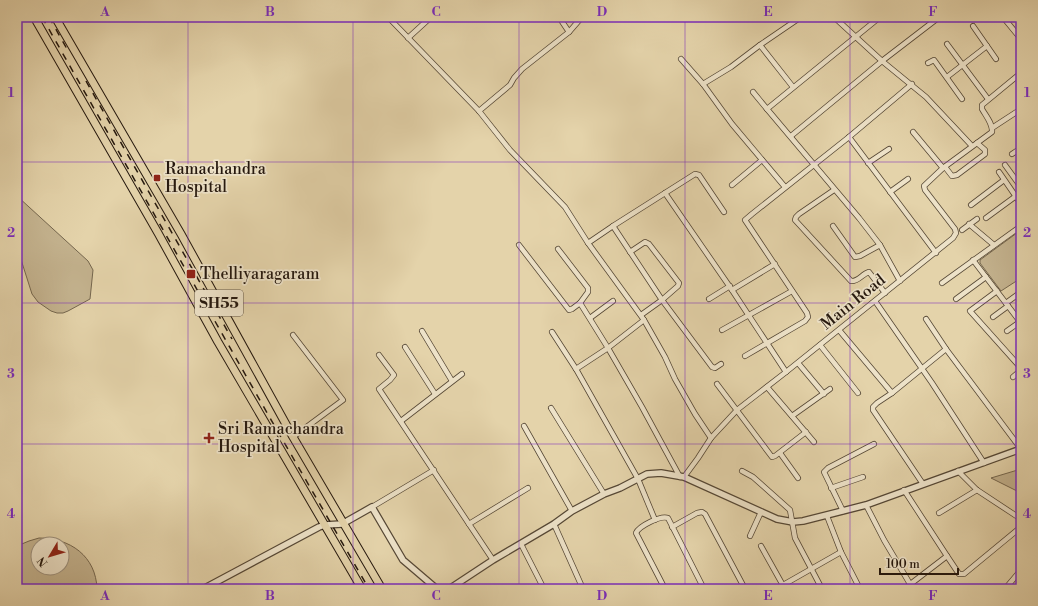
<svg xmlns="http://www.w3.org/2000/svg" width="1038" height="606" font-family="'Libre Bodoni',serif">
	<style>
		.green { fill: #c4b38f; stroke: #74664e; fill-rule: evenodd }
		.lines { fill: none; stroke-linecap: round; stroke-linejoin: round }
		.minor-casing { stroke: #554735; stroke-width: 6 }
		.tertiary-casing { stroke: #554735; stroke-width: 8 }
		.primary-casing { stroke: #25180e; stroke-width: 9 }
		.minor { stroke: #ede2c8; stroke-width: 4.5 }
		.tertiary { stroke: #ede2c8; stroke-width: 5.5 }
		.primary { stroke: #e4d3aa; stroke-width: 7 }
		.rail { stroke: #25180e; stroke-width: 1.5; stroke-dasharray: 7 7; stroke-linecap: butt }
		.grid { fill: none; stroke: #7b2cbf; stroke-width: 1; stroke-opacity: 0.55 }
		.poi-dot { fill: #8f2418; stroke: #ede2c8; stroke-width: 1.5 }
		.labels { text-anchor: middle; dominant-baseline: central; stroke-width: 3.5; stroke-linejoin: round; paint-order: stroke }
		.shield { fill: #ede2c8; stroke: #615546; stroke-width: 1 }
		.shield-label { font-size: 15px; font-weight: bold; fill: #25180e }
		.poi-label { font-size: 16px; fill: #25180e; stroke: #ede2c8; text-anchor: start }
		.street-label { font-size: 16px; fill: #25180e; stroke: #ede2c8 }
		.neatline { fill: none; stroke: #7b2cbf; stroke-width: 1.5 }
		.grid-label { font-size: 13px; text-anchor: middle; font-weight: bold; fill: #7b2cbf }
	</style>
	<rect width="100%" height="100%" fill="#e4d3aa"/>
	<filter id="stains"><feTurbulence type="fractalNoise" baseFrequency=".005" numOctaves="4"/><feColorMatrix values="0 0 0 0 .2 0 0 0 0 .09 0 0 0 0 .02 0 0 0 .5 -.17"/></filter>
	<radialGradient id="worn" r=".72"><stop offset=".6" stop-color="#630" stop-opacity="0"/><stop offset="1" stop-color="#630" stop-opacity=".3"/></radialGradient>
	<!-- green -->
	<g class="green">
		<polygon points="17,196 88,261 93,270 90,299 68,311 63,313 57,313 51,311 38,302 32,294 17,247"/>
		<polygon points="1021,230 1021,278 1001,291 980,263 980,260"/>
		<polygon points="1021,469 1021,493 991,478"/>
		<path d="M39,538C70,538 96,556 97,589H17V546L29,541ZM38,544H62V568H38Z"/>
	</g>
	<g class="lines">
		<!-- minor casing -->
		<g class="minor-casing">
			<g id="minor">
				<polyline points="388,17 479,111 510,150 565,207 588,243 644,320 665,357 675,379 695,414 711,438"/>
				<polyline points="559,17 569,32"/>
				<polyline points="834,17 882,61 926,97 972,146"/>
				<polyline points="880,17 767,109 859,218 880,245 900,281"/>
				<polyline points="1003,17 1021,39"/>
				<polyline points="973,26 996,59"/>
				<polyline points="408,38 431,17"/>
				<polyline points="947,44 988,99"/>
				<polyline points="760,45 801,17"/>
				<polyline points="681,59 703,84 732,124 785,187"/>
				<polyline points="928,63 934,60 962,99"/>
				<polyline points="947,77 987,46"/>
				<polyline points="703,84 731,67 760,45 793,87"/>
				<polyline points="753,92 767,109"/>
				<polyline points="479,111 510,85 514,78 522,69 569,32 582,17"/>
				<polyline points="992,128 1021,109"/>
				<polyline points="913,132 943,168"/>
				<polyline points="791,136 882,61 938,18"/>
				<polyline points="849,137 936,253"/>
				<polyline points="1012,154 1021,148"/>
				<polyline points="868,163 889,149"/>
				<polyline points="1005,165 1021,187"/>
				<polyline points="945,167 952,176 957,175 985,154 985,150 977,143"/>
				<polyline points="999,172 1021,204"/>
				<polyline points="732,185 762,160"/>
				<path d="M834,190L799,214L796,217L795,220L851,281C858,282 862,274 869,272L885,293"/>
				<polyline points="890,192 908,179"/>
				<polyline points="665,193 732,290 786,372"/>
				<polyline points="971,205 1004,180"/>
				<polyline points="986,218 1016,196"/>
				<polyline points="969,224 994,245"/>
				<polyline points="833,226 855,257 860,256 880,245"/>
				<polyline points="962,230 977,219"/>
				<polyline points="588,243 613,226"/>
				<polyline points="519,245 569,310 572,309 580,303 608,348 576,369"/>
				<polyline points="558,249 588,288 588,292 580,303"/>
				<polyline points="630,252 645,242 649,244 679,283 678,286 662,300 712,367 715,368 721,364"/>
				<polyline points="973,260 1021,323"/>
				<polyline points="942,283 1021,226"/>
				<polyline points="732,290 775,264"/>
				<polyline points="997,291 970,311 1021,368"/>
				<polyline points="709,299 730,286"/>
				<polyline points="956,299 986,277"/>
				<polyline points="875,301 932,383 984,463"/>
				<polyline points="1006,303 1021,292"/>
				<polyline points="641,315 662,300 613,226 695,174 699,175 724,212"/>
				<polyline points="993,317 1008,306"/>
				<polyline points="590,318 613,301"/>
				<polyline points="926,319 946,349 1021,449"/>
				<polyline points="644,320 608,348 642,407 680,477"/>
				<polyline points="722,330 792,291"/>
				<polyline points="839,330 892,393"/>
				<polyline points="422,331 452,381"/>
				<polyline points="1007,331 1021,321"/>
				<polyline points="552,332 576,369 638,479 655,520"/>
				<polyline points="293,335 343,400 293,437"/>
				<polyline points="820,345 858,393"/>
				<polyline points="1019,345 1021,344"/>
				<polyline points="405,347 435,394"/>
				<polyline points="379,355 394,375 390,380 379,389 493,560"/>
				<polyline points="745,356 805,321 808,317 807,313 745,220 752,214 849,137 912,84"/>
				<polyline points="798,363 824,394"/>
				<polyline points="1013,377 1021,370"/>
				<polyline points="717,384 772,457 775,456 806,432"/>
				<polyline points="767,387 814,442"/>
				<polyline points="551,408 604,494"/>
				<polyline points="792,416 830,389"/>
				<polyline points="401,421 462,374"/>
				<polyline points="524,426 572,511"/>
				<polyline points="780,453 798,478"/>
				<polyline points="742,471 753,477 790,510 795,538 822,589"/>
				<polyline points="958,471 977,490 1021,519"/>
				<path d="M684,477L698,458L711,438L737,410L786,372L953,238L956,233L955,229L925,190L924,186L943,168L992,132C993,124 986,116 982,109V105L1021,73"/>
				<polyline points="923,484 873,410 873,407 877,403 892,393 946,349"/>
				<polyline points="831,488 863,477"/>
				<polyline points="866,505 884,540 910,584"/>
				<polyline points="372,507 434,470"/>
				<polyline points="843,511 824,472 828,468 874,444"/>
				<polyline points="939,513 977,490"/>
				<polyline points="827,516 841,552 860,589"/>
				<polyline points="469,524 528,488"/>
				<polyline points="554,524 583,589"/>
				<polyline points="672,527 697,513 702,512 705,514 745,589"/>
				<polyline points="750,536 761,512"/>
				<polyline points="521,544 544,589"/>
				<polyline points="761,546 785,589"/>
				<polyline points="947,556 959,574 964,574 1021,527"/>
				<path d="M665,589L636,533C639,526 661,515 668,518L704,589"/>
				<polyline points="776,589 841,552"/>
				<polyline points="904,589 947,556 904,490"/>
				<polyline points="1005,589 1021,570"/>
			</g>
		</g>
		<!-- tertiary casing -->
		<g class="tertiary-casing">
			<g id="tertiary">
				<polyline points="203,589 319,527 325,525 342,524 372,507 403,560 437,589"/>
				<polyline points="449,589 493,560 554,524 572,511 604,494 620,488 647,474 661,473 684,477 777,519 793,522 803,521 866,505 1021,449"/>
			</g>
		</g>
		<!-- primary casing -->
		<g class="primary-casing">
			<g id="primary">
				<polyline points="34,17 158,233 218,342 362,589"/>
				<polyline points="55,17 181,234 293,437 382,589"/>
			</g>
		</g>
		<!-- minor -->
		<use href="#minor" class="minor"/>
		<!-- tertiary -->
		<use href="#tertiary" class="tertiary"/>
		<!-- primary -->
		<use href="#primary" class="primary"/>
		<!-- rail -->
		<g class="rail">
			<polyline points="42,17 274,425 369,589"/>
			<polyline points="49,17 67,49"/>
			<polyline points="86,81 232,339"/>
		</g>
	</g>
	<!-- grid -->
	<path class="grid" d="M188,17V589M353,17V589M519,17V589M685,17V589M850,17V589M17,162H1021M17,303H1021M17,444H1021"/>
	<!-- markers -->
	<g class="poi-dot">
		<rect x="153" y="174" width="8" height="8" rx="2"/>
		<rect x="186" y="269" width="10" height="10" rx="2"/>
		<path d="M207 432h4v4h4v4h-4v4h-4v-4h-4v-4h4z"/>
	</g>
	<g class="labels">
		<!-- shield labels -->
		<rect class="shield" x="195" y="290" width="48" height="26" rx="3"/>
		<g class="shield-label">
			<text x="219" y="303">SH55</text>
		</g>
		<!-- poi labels -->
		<g class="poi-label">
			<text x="165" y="169">Ramachandra<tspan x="165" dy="18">Hospital</tspan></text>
			<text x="200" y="274">Thelliyaragaram</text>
			<text x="218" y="429">Sri Ramachandra<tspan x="218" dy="18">Hospital</tspan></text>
		</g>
		<!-- street labels -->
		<g class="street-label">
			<text transform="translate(853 302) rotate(-39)">Main Road</text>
		</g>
	</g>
	<!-- margin -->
	<rect width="1038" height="606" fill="none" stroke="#e4d3aa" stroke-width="44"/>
	<!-- north arrow -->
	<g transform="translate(50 556) rotate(232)"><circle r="19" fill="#ede2c8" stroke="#9d917e"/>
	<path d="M0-3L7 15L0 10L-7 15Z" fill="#8f2418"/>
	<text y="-6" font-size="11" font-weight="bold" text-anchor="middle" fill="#25180e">N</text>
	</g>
	<!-- scale -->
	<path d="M880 568v6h78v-6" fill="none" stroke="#25180e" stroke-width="2"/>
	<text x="886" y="568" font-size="12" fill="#25180e" stroke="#ede2c8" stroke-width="3" paint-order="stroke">100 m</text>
	<rect x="22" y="22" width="994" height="562" class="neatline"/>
	<g class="grid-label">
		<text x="105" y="16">A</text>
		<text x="270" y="16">B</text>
		<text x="436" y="16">C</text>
		<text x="602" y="16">D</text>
		<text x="768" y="16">E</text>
		<text x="933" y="16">F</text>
		<text x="11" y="97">1</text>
		<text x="1027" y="97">1</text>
		<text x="11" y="237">2</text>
		<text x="1027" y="237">2</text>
		<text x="11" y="378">3</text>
		<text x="1027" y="378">3</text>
		<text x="11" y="518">4</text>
		<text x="1027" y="518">4</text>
		<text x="105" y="600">A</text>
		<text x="270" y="600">B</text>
		<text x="436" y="600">C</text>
		<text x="602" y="600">D</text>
		<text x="768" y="600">E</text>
		<text x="933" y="600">F</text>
	</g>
	<rect width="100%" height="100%" filter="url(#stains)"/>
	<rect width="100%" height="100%" fill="url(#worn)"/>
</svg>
